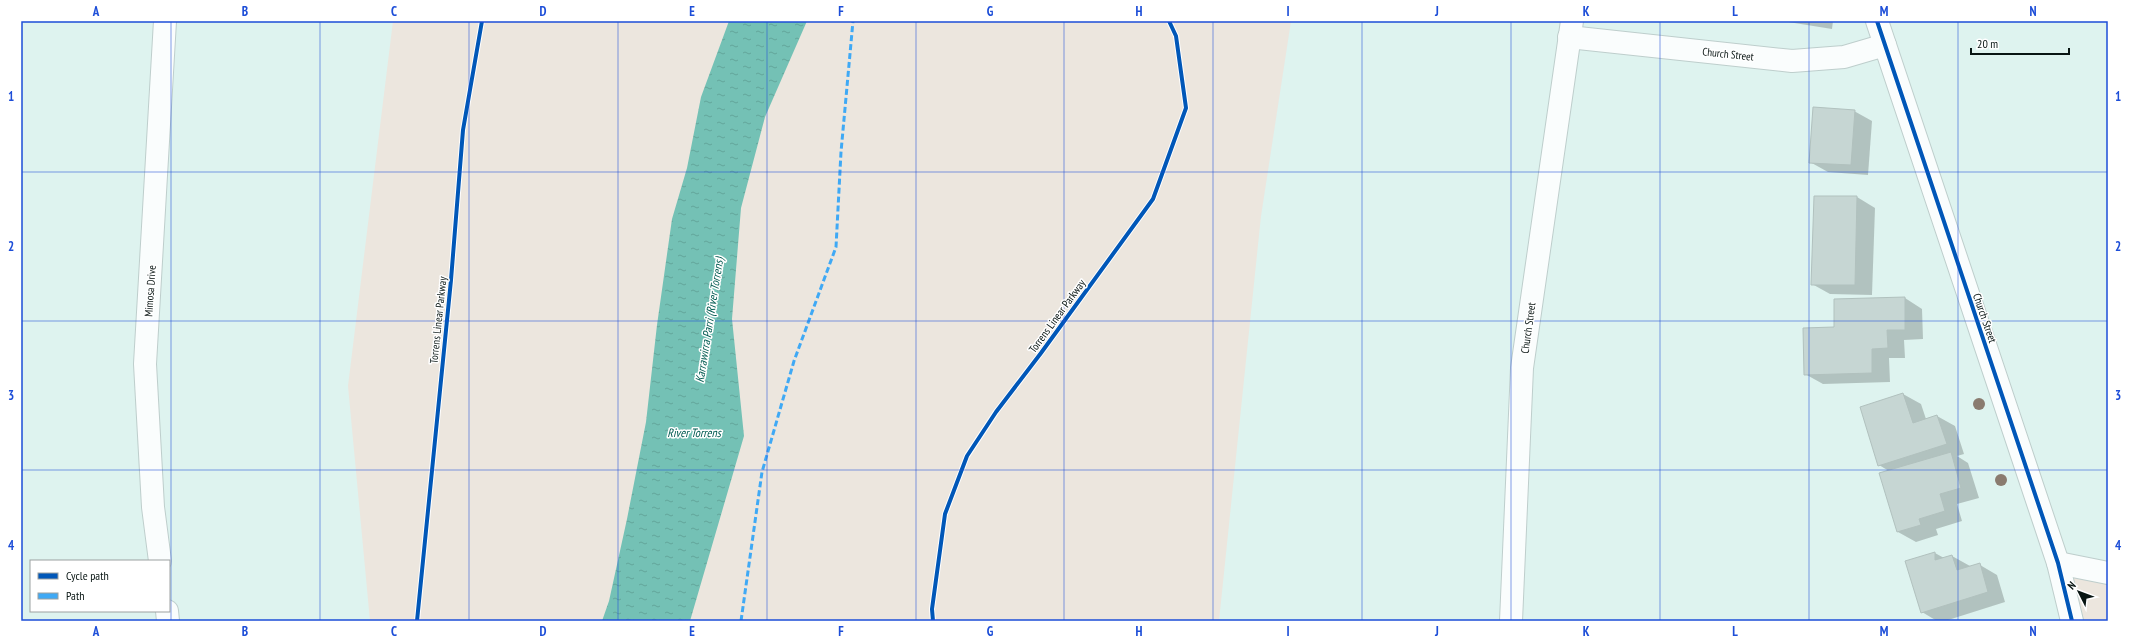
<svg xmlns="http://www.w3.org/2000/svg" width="2129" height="642" font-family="'PT Sans Narrow',sans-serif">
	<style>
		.green { fill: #ece6de }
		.water { fill: url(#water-ripples) }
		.shadow { fill: #0003 }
		.building { fill: #c6d6d3; stroke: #b1c1be }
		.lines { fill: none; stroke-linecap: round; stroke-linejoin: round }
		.street-casing { stroke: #bececc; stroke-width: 24 }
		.street { stroke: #fafdfd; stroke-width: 22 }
		.quiet { stroke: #3fa9f5; stroke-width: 3; stroke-dasharray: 6 3; stroke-linecap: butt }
		.cycleway-casing { stroke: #fff; stroke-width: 6 }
		.cycleway { stroke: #0057b8; stroke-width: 4 }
		.tree { fill: #8a7b6f }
		.grid { fill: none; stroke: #1d4ed8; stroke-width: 1; stroke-opacity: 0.55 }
		.labels { text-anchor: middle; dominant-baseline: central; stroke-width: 3; stroke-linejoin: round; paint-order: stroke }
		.street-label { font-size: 11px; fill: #081513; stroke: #fff }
		.water-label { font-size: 12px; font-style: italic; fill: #005a50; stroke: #fff }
		.neatline { fill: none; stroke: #1d4ed8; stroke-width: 1.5 }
		.grid-label { font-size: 13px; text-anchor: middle; font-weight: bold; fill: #1d4ed8 }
	</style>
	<defs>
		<pattern id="water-ripples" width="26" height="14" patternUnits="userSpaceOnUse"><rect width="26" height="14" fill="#74c1b5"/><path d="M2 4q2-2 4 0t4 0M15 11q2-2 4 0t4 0" fill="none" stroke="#63a59b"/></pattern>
	</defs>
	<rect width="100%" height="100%" fill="#def3ef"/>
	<!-- green -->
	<g class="green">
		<polygon points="393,21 1291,21 1261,216 1219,621 370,621 348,386"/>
		<polygon points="2058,563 2108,573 2108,621 2072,621"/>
	</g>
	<!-- water -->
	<polygon class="water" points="729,21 807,21 765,117 741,208 732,319 744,436 690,621 602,621 609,601 627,519 646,422 657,325 672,219 687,168 701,97"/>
	<!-- shadow -->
	<g class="shadow">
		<polygon points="1782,21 1833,21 1832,29"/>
		<polygon points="1854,111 1872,121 1868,175 1828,172 1810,162"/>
		<polygon points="1857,197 1875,208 1872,295 1830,294 1812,284"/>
		<polygon points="1905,298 1922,309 1923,339 1904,340 1905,358 1889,358 1890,382 1823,384 1805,374 1835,328"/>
		<polygon points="1903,394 1921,404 1926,419 1937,416 1955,426 1964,454 1957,456 1968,463 1979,498 1957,504 1962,521 1936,529 1938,535 1916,542 1898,532 1881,474 1889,471 1879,465"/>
		<polygon points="1935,553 1944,558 1952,556 1970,566 1980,565 1997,575 2005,602 1945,621 1937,621 1922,612 1907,562"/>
	</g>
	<!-- building -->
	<g class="building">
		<polygon points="1813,107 1855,110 1851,165 1809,163"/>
		<polygon points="1814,196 1857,196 1855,285 1811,285"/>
		<polygon points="1905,297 1905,330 1887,330 1888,348 1872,349 1872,373 1804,375 1803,328 1834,327 1834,299"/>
		<polygon points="1903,393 1913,423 1937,415 1947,444 1878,466 1860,407"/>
		<polygon points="1951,452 1961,488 1940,494 1945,511 1919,519 1921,525 1897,532 1879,473"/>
		<polygon points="1935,552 1935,560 1952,555 1957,570 1980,563 1988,592 1921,613 1905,561"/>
	</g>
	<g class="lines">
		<!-- street casing -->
		<g class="street-casing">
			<g id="street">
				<polyline points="1877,21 2058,563 2072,621"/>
				<polyline points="1569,37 1792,61 1844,57 1885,45"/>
				<polyline points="160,561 153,507 145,364 165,21"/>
				<polyline points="2058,563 2108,573"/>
				<polyline points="167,611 168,621"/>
				<polyline points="1511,621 1522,368 1572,21"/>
			</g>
		</g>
		<!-- street -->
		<use href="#street" class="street"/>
		<!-- quiet -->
		<polyline class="quiet" points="741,621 762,472 794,361 836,247 841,152 853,21"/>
		<!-- cycleway casing -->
		<g class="cycleway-casing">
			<g id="cycleway">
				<polyline points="1877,21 2058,563 2072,621"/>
				<polyline points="417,621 451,280 463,130 482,21"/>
				<polyline points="933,621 932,609 945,514 967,456 996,412 1041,353 1153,199 1186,108 1176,36 1169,21"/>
			</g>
		</g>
		<!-- cycleway -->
		<use href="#cycleway" class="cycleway"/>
	</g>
	<!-- trees -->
	<g class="tree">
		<circle cx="1979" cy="404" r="6"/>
		<circle cx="2001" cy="480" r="6"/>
	</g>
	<!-- grid -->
	<path class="grid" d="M171,21V621M320,21V621M469,21V621M618,21V621M767,21V621M916,21V621M1064,21V621M1213,21V621M1362,21V621M1511,21V621M1660,21V621M1809,21V621M1958,21V621M21,172H2108M21,321H2108M21,470H2108"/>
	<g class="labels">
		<!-- street labels -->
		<g class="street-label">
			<text transform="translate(1728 54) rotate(6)">Church Street</text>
			<text transform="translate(150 291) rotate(-86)">Mimosa Drive</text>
			<text transform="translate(1057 316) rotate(-54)">Torrens Linear Parkway</text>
			<text transform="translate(1985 318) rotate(71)">Church Street</text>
			<text transform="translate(438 320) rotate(-84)">Torrens Linear Parkway</text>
			<text transform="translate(1528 328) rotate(-82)">Church Street</text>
		</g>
		<!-- water labels -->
		<g class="water-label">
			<text transform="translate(709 320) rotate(-81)">Karrawirra Parri (River Torrens)</text>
			<text x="694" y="432">River Torrens</text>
		</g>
	</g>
	<!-- border -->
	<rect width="2129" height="642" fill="none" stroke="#ffffff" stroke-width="44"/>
	<!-- legend -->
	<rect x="30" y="560" width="140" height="52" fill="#ffffff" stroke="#9ca1a1"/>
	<rect x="38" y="573" width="20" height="6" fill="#0057b8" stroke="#9ca1a1"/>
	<text x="66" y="580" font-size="12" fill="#081513">Cycle path</text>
	<rect x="38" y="593" width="20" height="6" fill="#3fa9f5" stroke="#9ca1a1"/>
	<text x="66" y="600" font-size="12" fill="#081513">Path</text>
	<!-- north arrow -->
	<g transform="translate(2079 592) rotate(312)" stroke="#ffffff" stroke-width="3" paint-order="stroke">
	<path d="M0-3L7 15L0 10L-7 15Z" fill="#081513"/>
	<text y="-6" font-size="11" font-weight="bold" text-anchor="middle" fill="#081513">N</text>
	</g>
	<!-- scale -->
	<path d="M1971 48v6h98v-6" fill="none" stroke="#081513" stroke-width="2"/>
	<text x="1977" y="48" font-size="12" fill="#081513" stroke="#ffffff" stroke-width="3" paint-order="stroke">20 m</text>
	<rect x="22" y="22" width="2085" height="598" class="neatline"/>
	<g class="grid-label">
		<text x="96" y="16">A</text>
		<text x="245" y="16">B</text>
		<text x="394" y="16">C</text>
		<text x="543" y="16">D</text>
		<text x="692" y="16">E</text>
		<text x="841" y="16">F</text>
		<text x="990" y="16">G</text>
		<text x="1139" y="16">H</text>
		<text x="1288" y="16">I</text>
		<text x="1437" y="16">J</text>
		<text x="1586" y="16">K</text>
		<text x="1735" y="16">L</text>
		<text x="1884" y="16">M</text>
		<text x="2033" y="16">N</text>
		<text x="11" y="101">1</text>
		<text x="2118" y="101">1</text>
		<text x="11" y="251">2</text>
		<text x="2118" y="251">2</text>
		<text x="11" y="400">3</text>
		<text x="2118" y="400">3</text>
		<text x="11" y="550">4</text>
		<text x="2118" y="550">4</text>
		<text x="96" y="636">A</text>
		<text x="245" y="636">B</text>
		<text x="394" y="636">C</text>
		<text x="543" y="636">D</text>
		<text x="692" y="636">E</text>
		<text x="841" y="636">F</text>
		<text x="990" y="636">G</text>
		<text x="1139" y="636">H</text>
		<text x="1288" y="636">I</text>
		<text x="1437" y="636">J</text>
		<text x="1586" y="636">K</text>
		<text x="1735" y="636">L</text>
		<text x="1884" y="636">M</text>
		<text x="2033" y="636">N</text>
	</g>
</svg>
